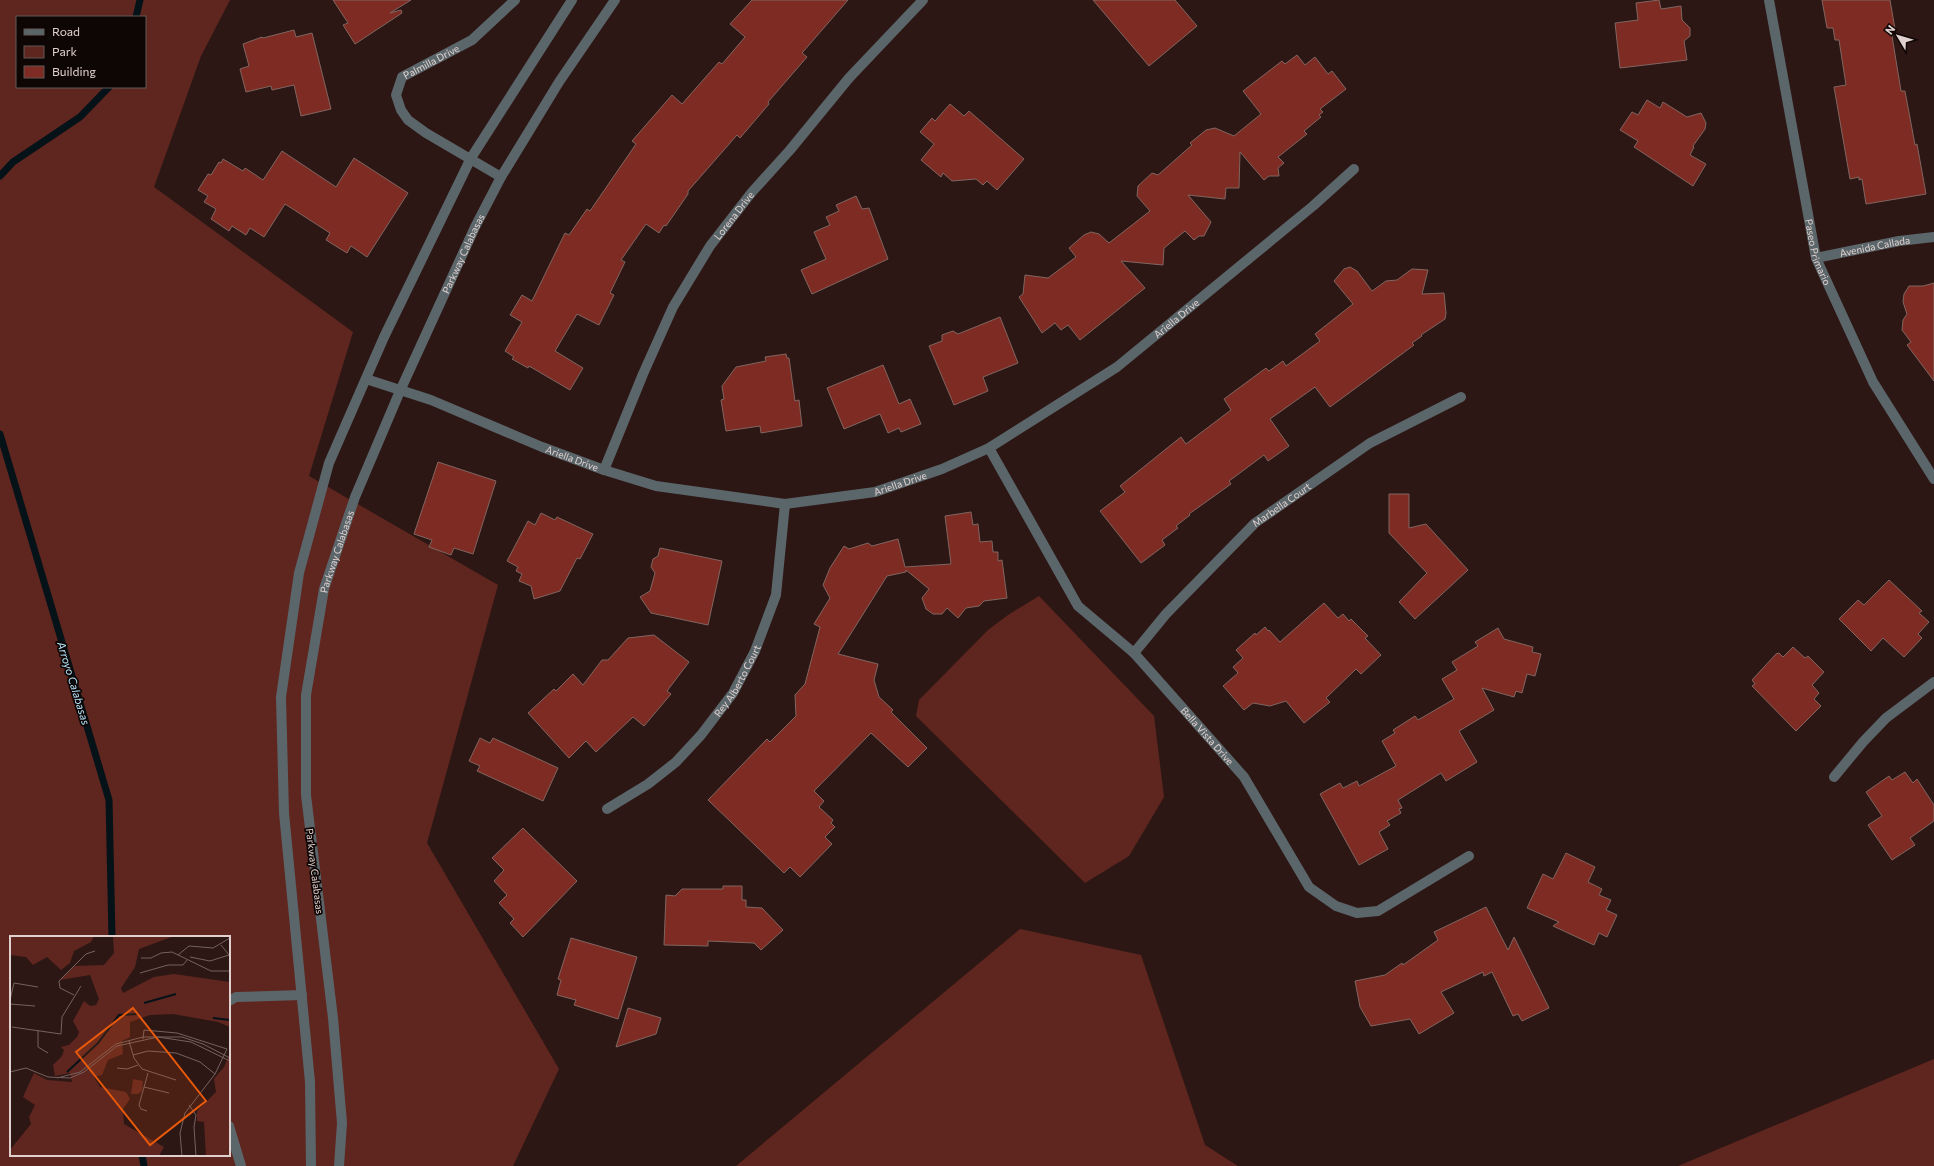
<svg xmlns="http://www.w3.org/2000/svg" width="1934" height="1166" font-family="Commissioner,sans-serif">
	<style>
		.green { fill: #5f261f; fill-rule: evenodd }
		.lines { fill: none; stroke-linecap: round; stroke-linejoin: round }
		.stream { stroke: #051218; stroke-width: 7 }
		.building { fill: #7e2c23; stroke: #806560 }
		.minor { stroke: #5b666b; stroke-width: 10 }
		.labels { text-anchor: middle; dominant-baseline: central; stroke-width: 3.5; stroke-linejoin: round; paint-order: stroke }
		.street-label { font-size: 10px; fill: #e1d1ce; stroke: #0e0605 }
		.water-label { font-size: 11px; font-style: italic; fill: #b7e7fe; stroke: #0e0605 }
		.inset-river { fill: none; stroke: #051218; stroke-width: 2 }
		.inset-road { fill: none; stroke: #75615e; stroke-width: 1 }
		.view { fill: #e8590c; fill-opacity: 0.15; stroke: #e8590c; stroke-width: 2 }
		.inset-edge { fill: none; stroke: #e1d1ce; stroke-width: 2 }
	</style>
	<rect width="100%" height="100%" fill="#2d1714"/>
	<!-- green -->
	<g class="green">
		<path d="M0,0H230L201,56L154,187L353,332L309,476L498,585L427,843L559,1069L513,1166H0ZM17,17H145V87H17ZM11,937H229V1155H11Z"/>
		<polygon points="1039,596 1154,716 1164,797 1129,856 1085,883 916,716 919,700 988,630 1008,615"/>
		<polygon points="1020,929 1141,955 1205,1145 1238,1166 736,1166"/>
		<polygon points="1934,1059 1934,1166 1678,1166"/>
	</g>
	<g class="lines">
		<!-- stream -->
		<g class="stream">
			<polyline points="136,17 140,0"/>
			<polyline points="0,176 13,162 80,117 109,87"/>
			<polyline points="0,434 109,800 112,937"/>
			<polyline points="142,1155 144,1166"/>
		</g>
	</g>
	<!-- building -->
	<g class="building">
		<polygon points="333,0 411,0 390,13 401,10 402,13 355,44 343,25 348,23"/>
		<polygon points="752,0 848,0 802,53 807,57 768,102 769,104 740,138 737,135 688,191 688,194 666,226 664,225 659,233 646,224 621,260 625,262 610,293 614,295 599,325 577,314 555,351 583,368 570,390 529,366 528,368 512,359 514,357 505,351 522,322 510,315 522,295 532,301 565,233 569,235 587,209 590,211 636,144 632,141 672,95 682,104 719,62 722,64 745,37 730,24"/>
		<polygon points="1093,0 1175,0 1197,26 1149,66"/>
		<polygon points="1659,0 1661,9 1681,6 1682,20 1690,28 1690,36 1684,41 1687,60 1620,68 1615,23 1638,20 1636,3"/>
		<polygon points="1822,0 1890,0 1895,29 1891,30 1901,91 1905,91 1915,145 1917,144 1926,194 1866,204 1862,179 1859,180 1859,177 1850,179 1834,87 1846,85 1839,40 1835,40 1833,28 1827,28"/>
		<polygon points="294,30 296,37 312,33 331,109 301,116 294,85 272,90 271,86 246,92 240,69 249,66 243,44 262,37 263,38"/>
		<polygon points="1297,55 1305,65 1315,57 1328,74 1332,71 1346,89 1320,109 1323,112 1319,115 1321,117 1304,131 1307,134 1278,157 1284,163 1278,168 1279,176 1269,176 1264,180 1240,152 1239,188 1226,188 1225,199 1188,195 1211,222 1204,236 1199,236 1194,240 1185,231 1164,248 1163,265 1121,261 1145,288 1080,340 1068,325 1061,330 1055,323 1042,333 1019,297 1023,294 1025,275 1048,278 1076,257 1069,248 1084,235 1091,232 1099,234 1109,243 1150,211 1137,196 1138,186 1152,173 1158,175 1192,145 1190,143 1206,130 1215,128 1234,136 1261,114 1243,91 1282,61 1285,64"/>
		<polygon points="1647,100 1660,108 1663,102 1687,117 1701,113 1706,123 1705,129 1693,146 1694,147 1690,155 1706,164 1693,186 1634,147 1638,141 1620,130 1632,112 1638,115"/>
		<polygon points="950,104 964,116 969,111 1024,159 997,190 987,181 983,185 976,179 952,181 943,173 941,177 921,160 934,144 920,132 932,118 935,121"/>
		<polygon points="282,151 336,187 354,158 408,193 367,257 351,246 347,253 326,240 330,233 285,204 264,237 250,228 246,235 232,226 229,231 211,219 216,209 204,202 208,196 198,190 208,174 211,175 219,162 221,163 223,159 243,171 245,168 263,180"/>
		<polygon points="856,196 862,209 869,208 888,259 812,294 801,270 826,259 814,232 830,225 826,217 839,211 836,205"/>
		<polygon points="1350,267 1357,271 1372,291 1386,281 1397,280 1412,269 1428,270 1422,294 1444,293 1446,313 1445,319 1421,335 1422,336 1412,343 1414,345 1330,407 1315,387 1270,419 1289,446 1268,461 1264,455 1229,481 1231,484 1189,514 1190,515 1176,526 1178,528 1162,540 1165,545 1141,563 1100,511 1125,492 1120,486 1161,453 1181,437 1186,444 1231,410 1224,399 1266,368 1269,371 1283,361 1286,366 1320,341 1315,334 1353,304 1334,281 1344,269"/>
		<polygon points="1934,283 1934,381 1907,345 1911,342 1902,330 1903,320 1907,314 1903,302 1904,294 1909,286 1923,286"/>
		<polygon points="1000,317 1018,363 983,377 988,391 954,405 929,346 942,341 942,335 953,331 958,334"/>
		<polygon points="786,354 787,358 789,358 795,401 799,400 802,426 761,433 760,426 726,431 721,400 724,399 722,386 736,367 766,361 765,357"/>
		<polygon points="883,365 899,404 910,399 921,424 901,432 899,428 888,433 880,414 844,429 827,388"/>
		<polygon points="438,462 496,481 473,554 454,548 451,555 429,547 432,540 414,534"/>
		<polygon points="1389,494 1409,494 1409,528 1426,524 1468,570 1415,619 1399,602 1427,573 1389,533"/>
		<polygon points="971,512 973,525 978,524 980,542 992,541 993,552 998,552 998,561 1002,560 1007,598 984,601 979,606 966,608 958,618 947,608 942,614 933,614 926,609 922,598 929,589 906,570 906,572 887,576 838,654 878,664 874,680 879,697 893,710 891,712 927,748 908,767 871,733 814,791 824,801 819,807 833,820 831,823 835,827 825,837 832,844 800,877 790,867 784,873 708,800 767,739 770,742 796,716 795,695 805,684 820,627 814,624 830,598 823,585 830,568 844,546 849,549 868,543 872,546 898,539 905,567 951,564 945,516"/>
		<polygon points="541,513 555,520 557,517 593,534 580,559 577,558 560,591 534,599 531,586 519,581 522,574 516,571 518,567 507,561 528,521 535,525"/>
		<polygon points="660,548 722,561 708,625 651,613 640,597 650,591 655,573 651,567 653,559 658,556"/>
		<polygon points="1889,580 1922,611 1919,613 1929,622 1918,634 1922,638 1904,657 1883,638 1871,651 1839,619 1858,600 1864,605"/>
		<polygon points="1324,603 1338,618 1343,614 1349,621 1351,619 1368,636 1365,638 1381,655 1361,674 1356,669 1326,698 1330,702 1304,723 1286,701 1270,706 1253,703 1244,710 1223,686 1238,673 1233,667 1243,658 1236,650 1255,633 1256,635 1265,627 1268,631 1269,630 1280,642"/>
		<polygon points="1498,628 1504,639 1533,647 1532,652 1541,654 1535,676 1527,674 1522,693 1516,691 1514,697 1482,688 1494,710 1459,731 1477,762 1446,781 1441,773 1398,800 1402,808 1399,809 1401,813 1387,821 1390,825 1379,832 1388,849 1359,865 1320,794 1340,783 1343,788 1357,781 1359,786 1396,766 1382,741 1395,733 1393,730 1415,716 1418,720 1454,699 1442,679 1457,670 1452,662 1478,646 1475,642"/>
		<polygon points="654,635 689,662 667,691 671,694 644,726 633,717 596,752 586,741 569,758 528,713 554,689 556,691 573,674 583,685 602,660 608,660 628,638"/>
		<polygon points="1793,647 1805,658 1808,656 1824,672 1812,685 1819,693 1814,699 1821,706 1796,731 1752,686 1755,684 1752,680 1776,654 1779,653 1783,657"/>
		<polygon points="480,738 490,743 493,738 558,768 543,801 477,771 480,766 469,761"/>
		<polygon points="1905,772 1913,783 1917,779 1934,805 1934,821 1910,838 1915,845 1892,860 1868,825 1882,816 1866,792 1889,776 1892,780"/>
		<polygon points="523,828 577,881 523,937 510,923 514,919 499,903 507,895 494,881 504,870 492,858"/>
		<polygon points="1566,853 1595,867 1588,882 1602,889 1599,895 1611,900 1606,910 1617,915 1607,937 1599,933 1594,945 1553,926 1559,922 1527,908 1543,874 1553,879"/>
		<polygon points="723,886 742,886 742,900 746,900 746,907 762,908 783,930 761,950 754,943 708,941 708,946 664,945 666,895 675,896 682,889 723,889"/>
		<polygon points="1486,907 1508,950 1514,937 1549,1008 1522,1021 1518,1014 1513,1016 1492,972 1484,976 1483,972 1441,992 1454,1013 1419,1034 1410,1019 1371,1026 1360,1007 1355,981 1385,975 1402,963 1403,965 1438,940 1434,932"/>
		<polygon points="571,938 637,957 618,1019 574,1005 576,1000 557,995 561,980 558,979"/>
		<polygon points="628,1008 661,1018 656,1034 616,1047"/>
	</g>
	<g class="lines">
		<!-- minor -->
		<g class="minor">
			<path id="s1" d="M1769,0L1816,258L1873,382L1934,479"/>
			<path id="s2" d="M501,177L426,133L408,120L401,110L396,95L402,77L472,40L515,0"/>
			<path id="s3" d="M1816,258L1899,241L1934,237"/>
			<path id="s4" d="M366,379L431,400L542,447L604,470L656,486L785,504L875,492L942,469L989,448L1117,367L1313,206L1354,169"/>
			<path id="s5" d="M989,448L1078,606L1134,653L1244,777L1309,887L1336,906L1357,913L1378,911L1469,856"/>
			<path id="s6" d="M604,470L643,374L673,307L710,246L752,192L790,150L849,78L923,0"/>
			<path id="s7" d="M1134,653L1166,614L1255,523L1370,443L1461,397"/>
			<polyline points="1834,777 1863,742 1886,718 1934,682"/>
			<path id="s8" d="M607,809L648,784L676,762L701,735L733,693L755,651L776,595L785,504"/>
			<polyline points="229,1001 236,997 302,995"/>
			<polyline points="229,1126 241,1166"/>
			<polyline points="311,1166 310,1082 284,813 281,697 299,573 329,463 384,337 471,158 572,0"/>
			<path id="s9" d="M339,1166L342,1123L333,1018L306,795V695L324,589L355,497L400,391L475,227L501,177L559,82L615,0"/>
		</g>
	</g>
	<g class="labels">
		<!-- street labels -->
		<g class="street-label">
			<text stroke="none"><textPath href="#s2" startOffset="189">Palmilla Drive</textPath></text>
			<text stroke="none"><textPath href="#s6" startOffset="287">Lorena Drive</textPath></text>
			<text stroke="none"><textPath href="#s3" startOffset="60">Avenida Callada</textPath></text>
			<text stroke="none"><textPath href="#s1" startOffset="257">Paseo Primario</textPath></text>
			<text stroke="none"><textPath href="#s9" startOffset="944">Parkway Calabasas</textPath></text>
			<text stroke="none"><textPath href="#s4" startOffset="881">Ariella Drive</textPath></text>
			<text stroke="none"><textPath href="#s4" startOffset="221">Ariella Drive</textPath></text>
			<text stroke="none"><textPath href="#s4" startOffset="557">Ariella Drive</textPath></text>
			<text stroke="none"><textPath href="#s7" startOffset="210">Marbella Court</textPath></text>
			<text stroke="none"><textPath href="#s9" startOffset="620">Parkway Calabasas</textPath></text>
			<text stroke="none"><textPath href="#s8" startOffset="186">Rey Alberto Court</textPath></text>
			<text stroke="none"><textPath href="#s5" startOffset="365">Bella Vista Drive</textPath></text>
			<text transform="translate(315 871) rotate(83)">Parkway Calabasas</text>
		</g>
		<!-- water labels -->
		<g class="water-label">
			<text transform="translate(74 683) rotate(73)">Arroyo Calabasas</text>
		</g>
	</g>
	<!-- overview -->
	<g transform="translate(10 936)">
		<rect width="220" height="220" fill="#2d1714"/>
		<path d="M0,0H84L81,6L64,15L60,27L51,34L37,21L23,29L16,21L0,19ZM103,0H164L129,13L125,31L111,52L113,57L144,41L164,38L220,46V91L208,86L163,78L140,79L120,86V101L112,105L113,118L98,124L92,139L84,141L90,151L116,156L120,163L113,173L114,188L154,211L149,220H0V214L21,188L19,181L25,169L13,161L24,137L37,144L62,146L60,137L45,140L43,129L52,120L54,114L51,111L59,109L67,101L69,96L63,85L74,65L80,70L86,69L89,63L80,39L50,44L65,30L94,29L104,17ZM220,117V220H196L194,186L187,185V175L206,156L204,143L214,131ZM123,143L133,145L132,155L128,158H121Z" fill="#5f261f"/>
		<path class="inset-river" d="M134,67L166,58M203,82L220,84M57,136L88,107L109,79L129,78"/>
		<path class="inset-road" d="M211,9L219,19M168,19L179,10L203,12L220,2M180,21L200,25L219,19M131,22H141L151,17L162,16L201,35H220M130,37L158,29H173L177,24M64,59L50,52L49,45L76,18L85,15M0,64L4,47L28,51M0,68L25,70M0,83V104M2,91L51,98L52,81L71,50M28,94V111L38,117M133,103L134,94L167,97L217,113L205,138L175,177L170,197L172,220M119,105L124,122L132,133L166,144M123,119L138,115L166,117L190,126L205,138M107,132L117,133L128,129M0,136L16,132L38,141L60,142L74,136L107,110L148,101L181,106L220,125M47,142L70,136L106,108L133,101H172L193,108L220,122M134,151L159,157M179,169L186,179L184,191L186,220M137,175L131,173L129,169L138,137"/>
		<path class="view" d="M123,72L196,165L140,209L66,116Z"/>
		<rect width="220" height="220" class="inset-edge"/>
	</g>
	<!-- legend -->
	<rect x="16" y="16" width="130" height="72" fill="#0e0605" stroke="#625755"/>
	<rect x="24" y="29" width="20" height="6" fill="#5b666b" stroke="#625755"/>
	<text x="52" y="36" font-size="12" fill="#e1d1ce">Road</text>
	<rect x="24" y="46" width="20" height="12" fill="#5f261f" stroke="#625755"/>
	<text x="52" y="56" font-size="12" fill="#e1d1ce">Park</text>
	<rect x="24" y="66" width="20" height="12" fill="#7e2c23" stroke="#625755"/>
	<text x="52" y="76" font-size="12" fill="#e1d1ce">Building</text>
	<!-- north arrow -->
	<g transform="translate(1898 36) rotate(308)" stroke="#0e0605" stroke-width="3" paint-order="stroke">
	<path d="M0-3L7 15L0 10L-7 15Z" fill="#e1d1ce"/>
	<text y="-6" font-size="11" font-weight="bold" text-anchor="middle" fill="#e1d1ce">N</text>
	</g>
</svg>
